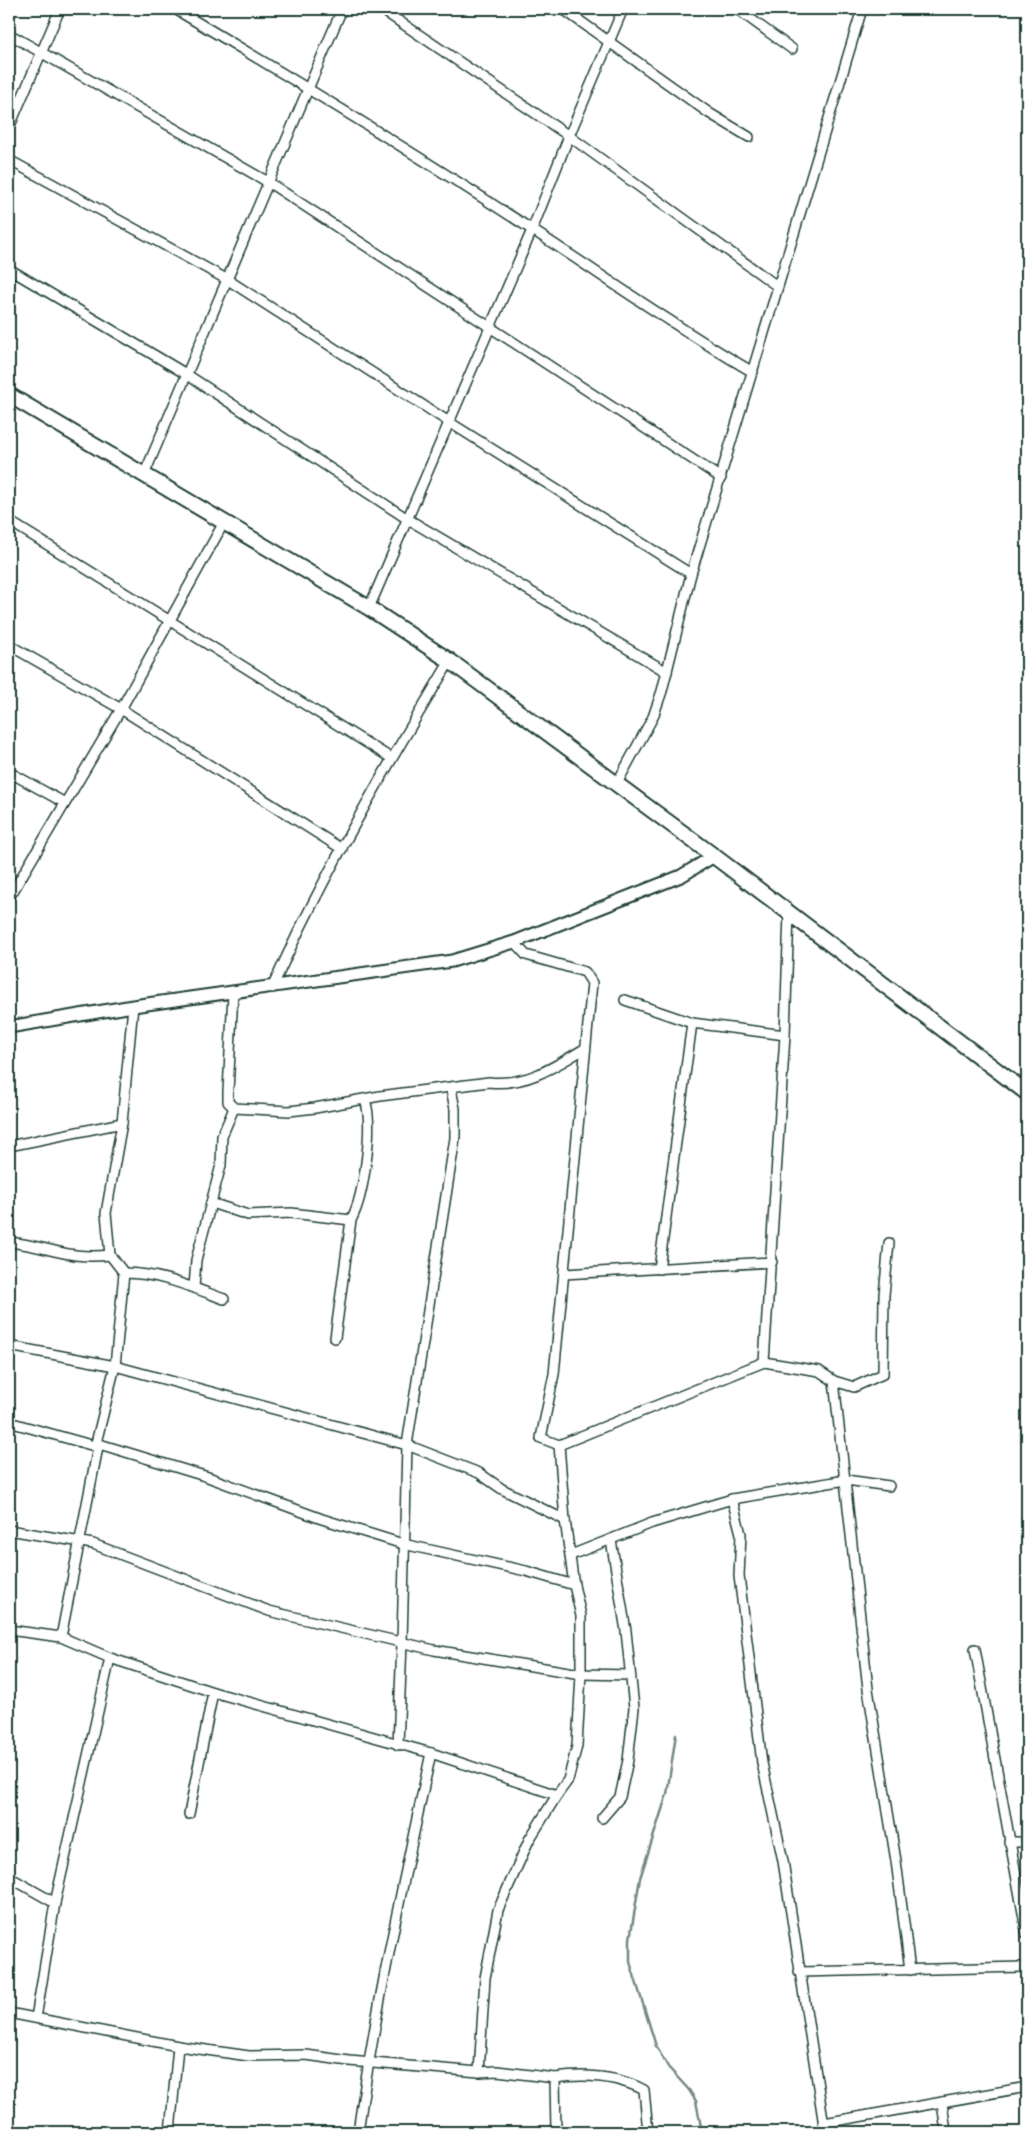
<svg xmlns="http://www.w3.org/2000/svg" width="1036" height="2141" font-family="Mynerve,sans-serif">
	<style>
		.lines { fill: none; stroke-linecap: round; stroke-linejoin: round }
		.stream { stroke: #758883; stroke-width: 2.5 }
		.minor-casing { stroke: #1f3d34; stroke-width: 12 }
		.tertiary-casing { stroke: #1f3d34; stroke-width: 15 }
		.primary-casing { stroke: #1f3d34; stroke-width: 18 }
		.minor { stroke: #fff; stroke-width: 9 }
		.tertiary { stroke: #fff; stroke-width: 11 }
		.primary { stroke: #fff; stroke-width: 14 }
	</style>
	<rect width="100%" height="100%" fill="#fff"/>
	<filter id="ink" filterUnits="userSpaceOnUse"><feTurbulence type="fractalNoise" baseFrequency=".02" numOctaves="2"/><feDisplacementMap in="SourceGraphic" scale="10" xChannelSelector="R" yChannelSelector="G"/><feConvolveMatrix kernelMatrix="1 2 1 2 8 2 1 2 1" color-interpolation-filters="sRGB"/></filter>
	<g filter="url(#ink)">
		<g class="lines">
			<!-- stream -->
			<polyline class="stream" points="676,1734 667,1794 640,1878 630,1939 630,1962 656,2046 668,2067 689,2090 696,2101 702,2132"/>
			<!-- minor casing -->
			<g class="minor-casing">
				<g id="minor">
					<path d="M175,9C295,80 414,153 531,229C605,277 677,328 753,372"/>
					<polyline points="381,9 569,136 777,286"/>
					<polyline points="563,9 709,113 749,137"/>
					<polyline points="737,9 792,49"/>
					<polyline points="9,34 268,182 721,478"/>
					<polyline points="9,128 60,9"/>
					<polyline points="9,160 228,280 449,422 691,574"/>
					<polyline points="9,269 186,374 406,518 667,672"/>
					<polyline points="144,475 342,9"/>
					<polyline points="9,521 391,758"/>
					<polyline points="369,608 532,230 569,136 623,9"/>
					<polyline points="9,645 121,709 342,849"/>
					<polyline points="9,772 65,803"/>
					<polyline points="616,785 653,717 662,691 691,574 862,9"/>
					<polyline points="9,898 121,709 223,524"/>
					<polyline points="514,942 526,955 585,972 592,983 554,1374 541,1438 559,1445 764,1362 819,1371 834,1381 868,1689 896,1861 910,1970"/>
					<path d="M272,988C323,875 386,767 450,661"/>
					<path d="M233,993L228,1092V1102L234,1108L289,1111L315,1108L380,1096L489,1082C525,1086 553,1068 584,1049"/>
					<polyline points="625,1000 692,1023 785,1035"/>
					<polyline points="9,1146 122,1123"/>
					<polyline points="211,1203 248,1215 291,1213 351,1220"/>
					<path d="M9,1242C48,1246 67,1260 110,1255"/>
					<polyline points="659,1269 692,1023"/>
					<path d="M124,1273C159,1273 191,1287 224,1299"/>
					<polyline points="564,1274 772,1262"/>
					<polyline points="194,1288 196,1260 221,1165 222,1136 234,1108"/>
					<path d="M335,1338L351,1220C364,1197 374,1125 365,1100"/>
					<polyline points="9,1346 115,1366 407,1445 479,1473 502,1489 565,1520"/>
					<polyline points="764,1362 785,1035 789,912"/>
					<polyline points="834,1381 854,1387 883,1374 884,1295 889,1243"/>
					<polyline points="9,1422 98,1447"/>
					<polyline points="96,1443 208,1477 322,1519 403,1544 526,1571 574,1585"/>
					<polyline points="732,1499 741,1534 739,1576 762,1763 783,1861 825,2132"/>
					<polyline points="9,1530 93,1544 269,1611 434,1650 581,1674 629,1675"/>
					<polyline points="571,1555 652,1523 732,1499 846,1480 889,1486"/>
					<polyline points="9,1630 61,1637 110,1658 213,1692 431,1753 557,1795"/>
					<polyline points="61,1637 98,1447 96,1443 115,1366 124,1273 110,1255 106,1213 122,1123 133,1006"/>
					<polyline points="975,1649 1027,1935"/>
					<polyline points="398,1745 402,1642 407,1445 455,1138 455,1109 451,1089"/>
					<polyline points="189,1814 213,1692"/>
					<polyline points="602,1818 620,1797 628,1760 634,1708 626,1631 611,1540"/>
					<polyline points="1009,1842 1027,1842"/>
					<polyline points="9,1877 55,1903"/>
					<polyline points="799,1972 1027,1967"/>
					<polyline points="9,2013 178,2046 249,2056 306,2055 349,2061 479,2072 497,2071 555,2078 556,2132"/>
					<polyline points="36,2018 55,1903 110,1658"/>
					<polyline points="479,2072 485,1978 498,1910 529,1840 557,1795 568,1780 577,1746 581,1674 581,1616 574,1585 565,1520 559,1445"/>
					<path d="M555,2078C585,2074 617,2076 644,2090L648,2132"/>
					<polyline points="942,2102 946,2132"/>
					<polyline points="824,2123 1027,2087"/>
					<polyline points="170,2132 178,2046"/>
					<path d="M358,2132C376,2005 404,1879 431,1753"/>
				</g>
			</g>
			<!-- tertiary casing -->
			<g class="tertiary-casing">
				<polyline id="tertiary" points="9,1027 133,1006 452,961 514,942 681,876 714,856"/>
			</g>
			<!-- primary casing -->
			<g class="primary-casing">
				<polyline id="primary" points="9,395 369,608 450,661 714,856 1027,1093"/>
			</g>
			<!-- minor -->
			<use href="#minor" class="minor"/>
			<!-- tertiary -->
			<use href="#tertiary" class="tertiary"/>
			<!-- primary -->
			<use href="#primary" class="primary"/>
		</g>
	</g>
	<!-- margin -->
	<rect width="1036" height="2141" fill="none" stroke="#fff" stroke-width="30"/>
	<rect x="15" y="15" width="1006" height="2111" fill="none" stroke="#1f3d34" stroke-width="2" filter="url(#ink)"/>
</svg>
